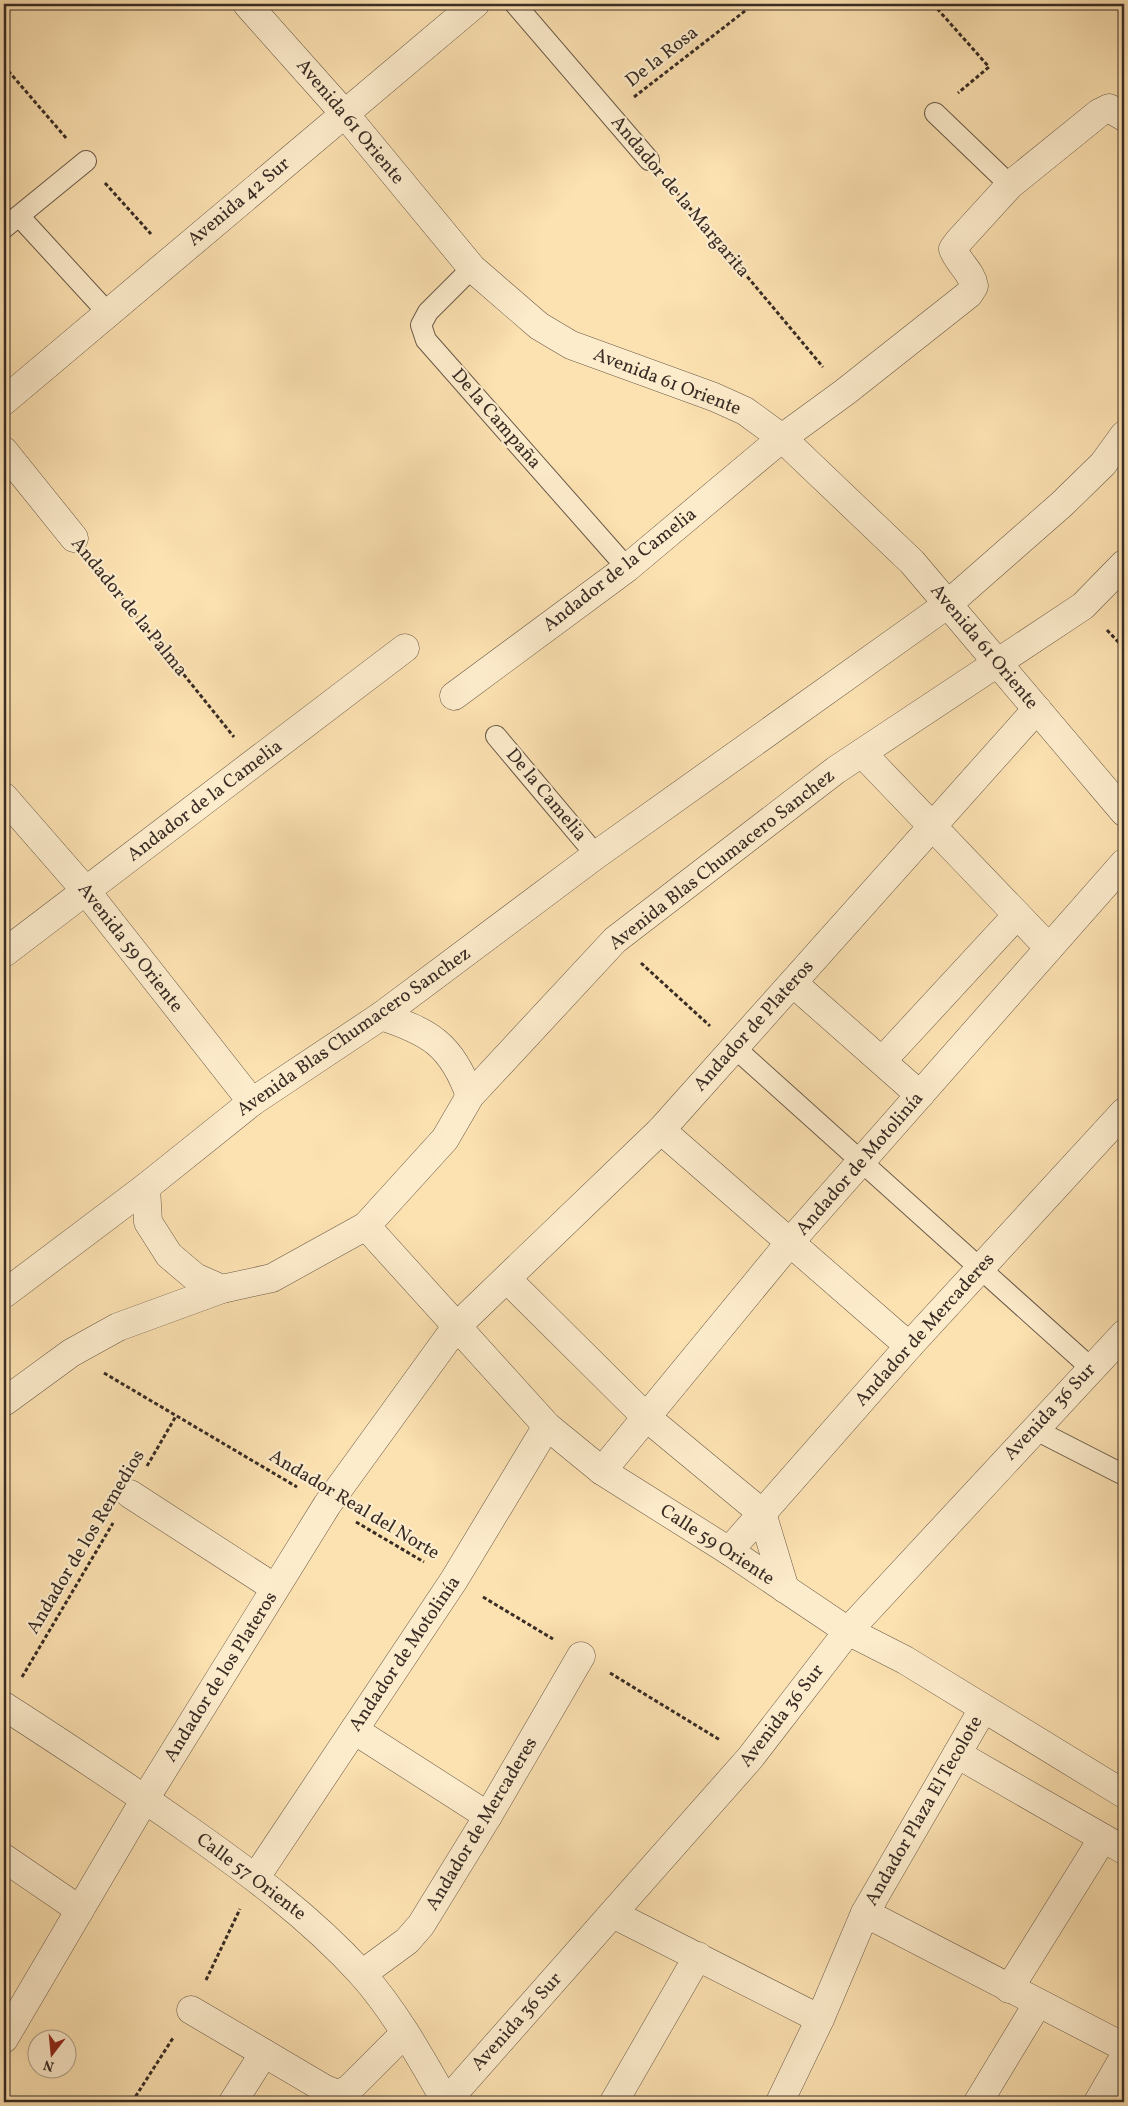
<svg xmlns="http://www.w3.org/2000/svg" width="1128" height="2106" font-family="Vollkorn,serif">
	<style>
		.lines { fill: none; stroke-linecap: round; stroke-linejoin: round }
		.lane-casing { stroke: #695948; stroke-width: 22 }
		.street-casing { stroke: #695948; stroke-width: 29 }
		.path { stroke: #382c25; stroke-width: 3; stroke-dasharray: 4 2.5; stroke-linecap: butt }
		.lane { stroke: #fdeccc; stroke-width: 20 }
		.street { stroke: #fdeccc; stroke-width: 28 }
		.labels { text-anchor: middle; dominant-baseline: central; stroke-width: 4.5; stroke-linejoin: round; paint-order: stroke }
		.street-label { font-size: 19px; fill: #382c25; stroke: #fdeccc }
	</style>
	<rect width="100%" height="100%" fill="#fce1b1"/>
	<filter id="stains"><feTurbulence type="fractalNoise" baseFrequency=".004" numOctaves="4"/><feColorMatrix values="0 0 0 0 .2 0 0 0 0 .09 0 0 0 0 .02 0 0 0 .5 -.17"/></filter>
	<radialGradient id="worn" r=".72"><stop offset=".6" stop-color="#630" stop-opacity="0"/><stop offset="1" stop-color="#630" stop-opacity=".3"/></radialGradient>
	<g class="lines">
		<!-- lane casing -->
		<g class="lane-casing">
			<g id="lane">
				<polyline points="515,4 649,160"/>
				<polyline points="935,113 1010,185"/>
				<polyline points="19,216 108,313"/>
				<polyline points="4,228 86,161"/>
				<polyline points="472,268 428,312 421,325 426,340 627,568"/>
				<polyline points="496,736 596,855"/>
				<polyline points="735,1048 1091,1368"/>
				<polyline points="1034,1429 1124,1475"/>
			</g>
		</g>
		<!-- street casing -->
		<g class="street-casing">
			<g id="street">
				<polyline points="247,4 344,113 472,268 539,326 571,345 714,397 745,411 782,438 912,562 1124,812"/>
				<polyline points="4,401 475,4"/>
				<polyline points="4,451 74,538"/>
				<path d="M454,696L627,568L782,438L845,392L969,294L974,286C972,272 958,263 953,249L958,242L1010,185L1099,113L1109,108L1124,117"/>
				<polyline points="862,753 1049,948"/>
				<polyline points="4,797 86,891 252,1102"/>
				<polyline points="4,953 405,648"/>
				<polyline points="793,983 920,1095"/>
				<path d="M381,1016C430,1032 452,1045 470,1096"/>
				<polyline points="882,1061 1017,915"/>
				<polyline points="661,1130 909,1346"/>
				<polyline points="146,1187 148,1222 169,1255 195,1277 222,1289"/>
				<polyline points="366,1226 547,1426 602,1471 729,1551 848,1631 905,1660 1124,1794"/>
				<polyline points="507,1279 646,1417 762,1513 785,1589"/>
				<polyline points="4,1294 146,1187 252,1102 381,1016 596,855 948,604 1062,504 1103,464 1124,435"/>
				<polyline points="4,1402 71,1353 118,1327 222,1289 272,1278 366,1226 445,1139 470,1096 615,940 836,770 1083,606 1124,564"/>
				<polyline points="602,1471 791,1241 1124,863"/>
				<polyline points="130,1494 275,1588"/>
				<polyline points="729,1551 909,1346 1124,1112"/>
				<path d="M4,1706C66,1746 128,1787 189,1830C250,1873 310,1917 361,1973C395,2011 421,2058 446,2102"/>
				<polyline points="354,1730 488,1816"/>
				<polyline points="957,1754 1124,1850"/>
				<polyline points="4,1858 80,1910"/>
				<polyline points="256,1877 454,1580 547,1426"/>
				<polyline points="865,1913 1124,2047"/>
				<polyline points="613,1914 820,2019"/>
				<polyline points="362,1974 407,1941 421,1925 488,1816 581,1656"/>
				<polyline points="1009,1989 1103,1838"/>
				<polyline points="191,2010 325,2089 337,2094 348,2090 405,2033"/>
				<polyline points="4,2039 145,1799 327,1505 456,1327 661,1130 1037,709"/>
				<polyline points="233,2102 264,2053"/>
				<polyline points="446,2102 750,1758 848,1631 1124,1334"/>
				<polyline points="614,2102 698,1956"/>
				<polyline points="780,2102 820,2019 865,1913 983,1709"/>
				<polyline points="978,2102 1038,2003"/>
				<polyline points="1098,2102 1124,2057"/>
			</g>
		</g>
		<!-- path -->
		<g class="path">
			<polyline points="933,4 989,67 958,93"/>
			<polyline points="4,66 67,139"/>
			<polyline points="634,97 754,4"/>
			<polyline points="668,182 823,367"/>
			<polyline points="105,183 151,234"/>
			<polyline points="94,563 234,737"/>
			<polyline points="1107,630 1124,648"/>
			<polyline points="641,963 710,1026"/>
			<polyline points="104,1373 297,1487"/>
			<polyline points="147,1466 176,1416"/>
			<polyline points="356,1522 424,1562"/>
			<polyline points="483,1597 553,1639"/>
			<polyline points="610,1673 720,1740"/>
			<polyline points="22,1677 113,1523"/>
			<polyline points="206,1980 240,1909"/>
			<polyline points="132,2102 173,2038"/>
		</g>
		<!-- lane -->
		<use href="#lane" class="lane"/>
		<!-- street -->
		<use href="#street" class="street"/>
	</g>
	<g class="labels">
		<!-- street labels -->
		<g class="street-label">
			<text transform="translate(662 57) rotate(-38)">De la Rosa</text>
			<text transform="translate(350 122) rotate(50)">Avenida 61 Oriente</text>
			<text transform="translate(680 197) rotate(50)">Andador de la Margarita</text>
			<text transform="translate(239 202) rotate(-40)">Avenida 42 Sur</text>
			<text transform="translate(667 382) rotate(21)">Avenida 61 Oriente</text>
			<text transform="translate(496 419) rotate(49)">De la Campaña</text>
			<text transform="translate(620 570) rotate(-38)">Andador de la Camelia</text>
			<text transform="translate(129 607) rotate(51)">Andador de la Palma</text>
			<text transform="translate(984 647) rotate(50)">Avenida 61 Oriente</text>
			<text transform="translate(546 795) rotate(50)">De la Camelia</text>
			<text transform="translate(205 801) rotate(-37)">Andador de la Camelia</text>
			<text transform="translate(722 860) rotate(-38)">Avenida Blas Chumacero Sanchez</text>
			<text transform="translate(130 948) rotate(52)">Avenida 59 Oriente</text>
			<text transform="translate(754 1026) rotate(-48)">Andador de Plateros</text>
			<text transform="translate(354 1032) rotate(-35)">Avenida Blas Chumacero Sanchez</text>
			<text transform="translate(860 1164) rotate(-49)">Andador de Motolinía</text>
			<text transform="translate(925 1330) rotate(-48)">Andador de Mercaderes</text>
			<text transform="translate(1050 1412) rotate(-47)">Avenida 36 Sur</text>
			<text transform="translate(354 1505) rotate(31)">Andador Real del Norte</text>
			<text transform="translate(86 1542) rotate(-59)">Andador de los Remedios</text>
			<text transform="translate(717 1545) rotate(33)">Calle 59 Oriente</text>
			<text transform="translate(405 1654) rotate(-56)">Andador de Motolinía</text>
			<text transform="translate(221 1677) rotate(-58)">Andador de los Plateros</text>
			<text transform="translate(782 1716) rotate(-52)">Avenida 36 Sur</text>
			<text transform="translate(924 1811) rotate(-60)">Andador Plaza El Tecolote</text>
			<text transform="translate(482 1824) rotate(-59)">Andador de Mercaderes</text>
			<text transform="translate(251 1877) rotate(37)">Calle 57 Oriente</text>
			<text transform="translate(517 2022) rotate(-48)">Avenida 36 Sur</text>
		</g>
	</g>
	<!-- margin -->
	<rect width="1128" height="2106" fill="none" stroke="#fce1b1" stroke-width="20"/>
	<rect x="5" y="5" width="1118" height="2096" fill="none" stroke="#382c25" stroke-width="2.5"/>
	<rect x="10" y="10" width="1108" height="2086" fill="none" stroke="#382c25"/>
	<!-- north arrow -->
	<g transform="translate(52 2054) rotate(196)"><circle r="24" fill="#fdeccc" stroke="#ae9f89"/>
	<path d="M0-4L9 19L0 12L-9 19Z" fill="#8f2418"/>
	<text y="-8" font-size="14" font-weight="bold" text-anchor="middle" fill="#382c25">N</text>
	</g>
	<rect width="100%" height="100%" filter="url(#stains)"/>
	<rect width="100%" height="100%" fill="url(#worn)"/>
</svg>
